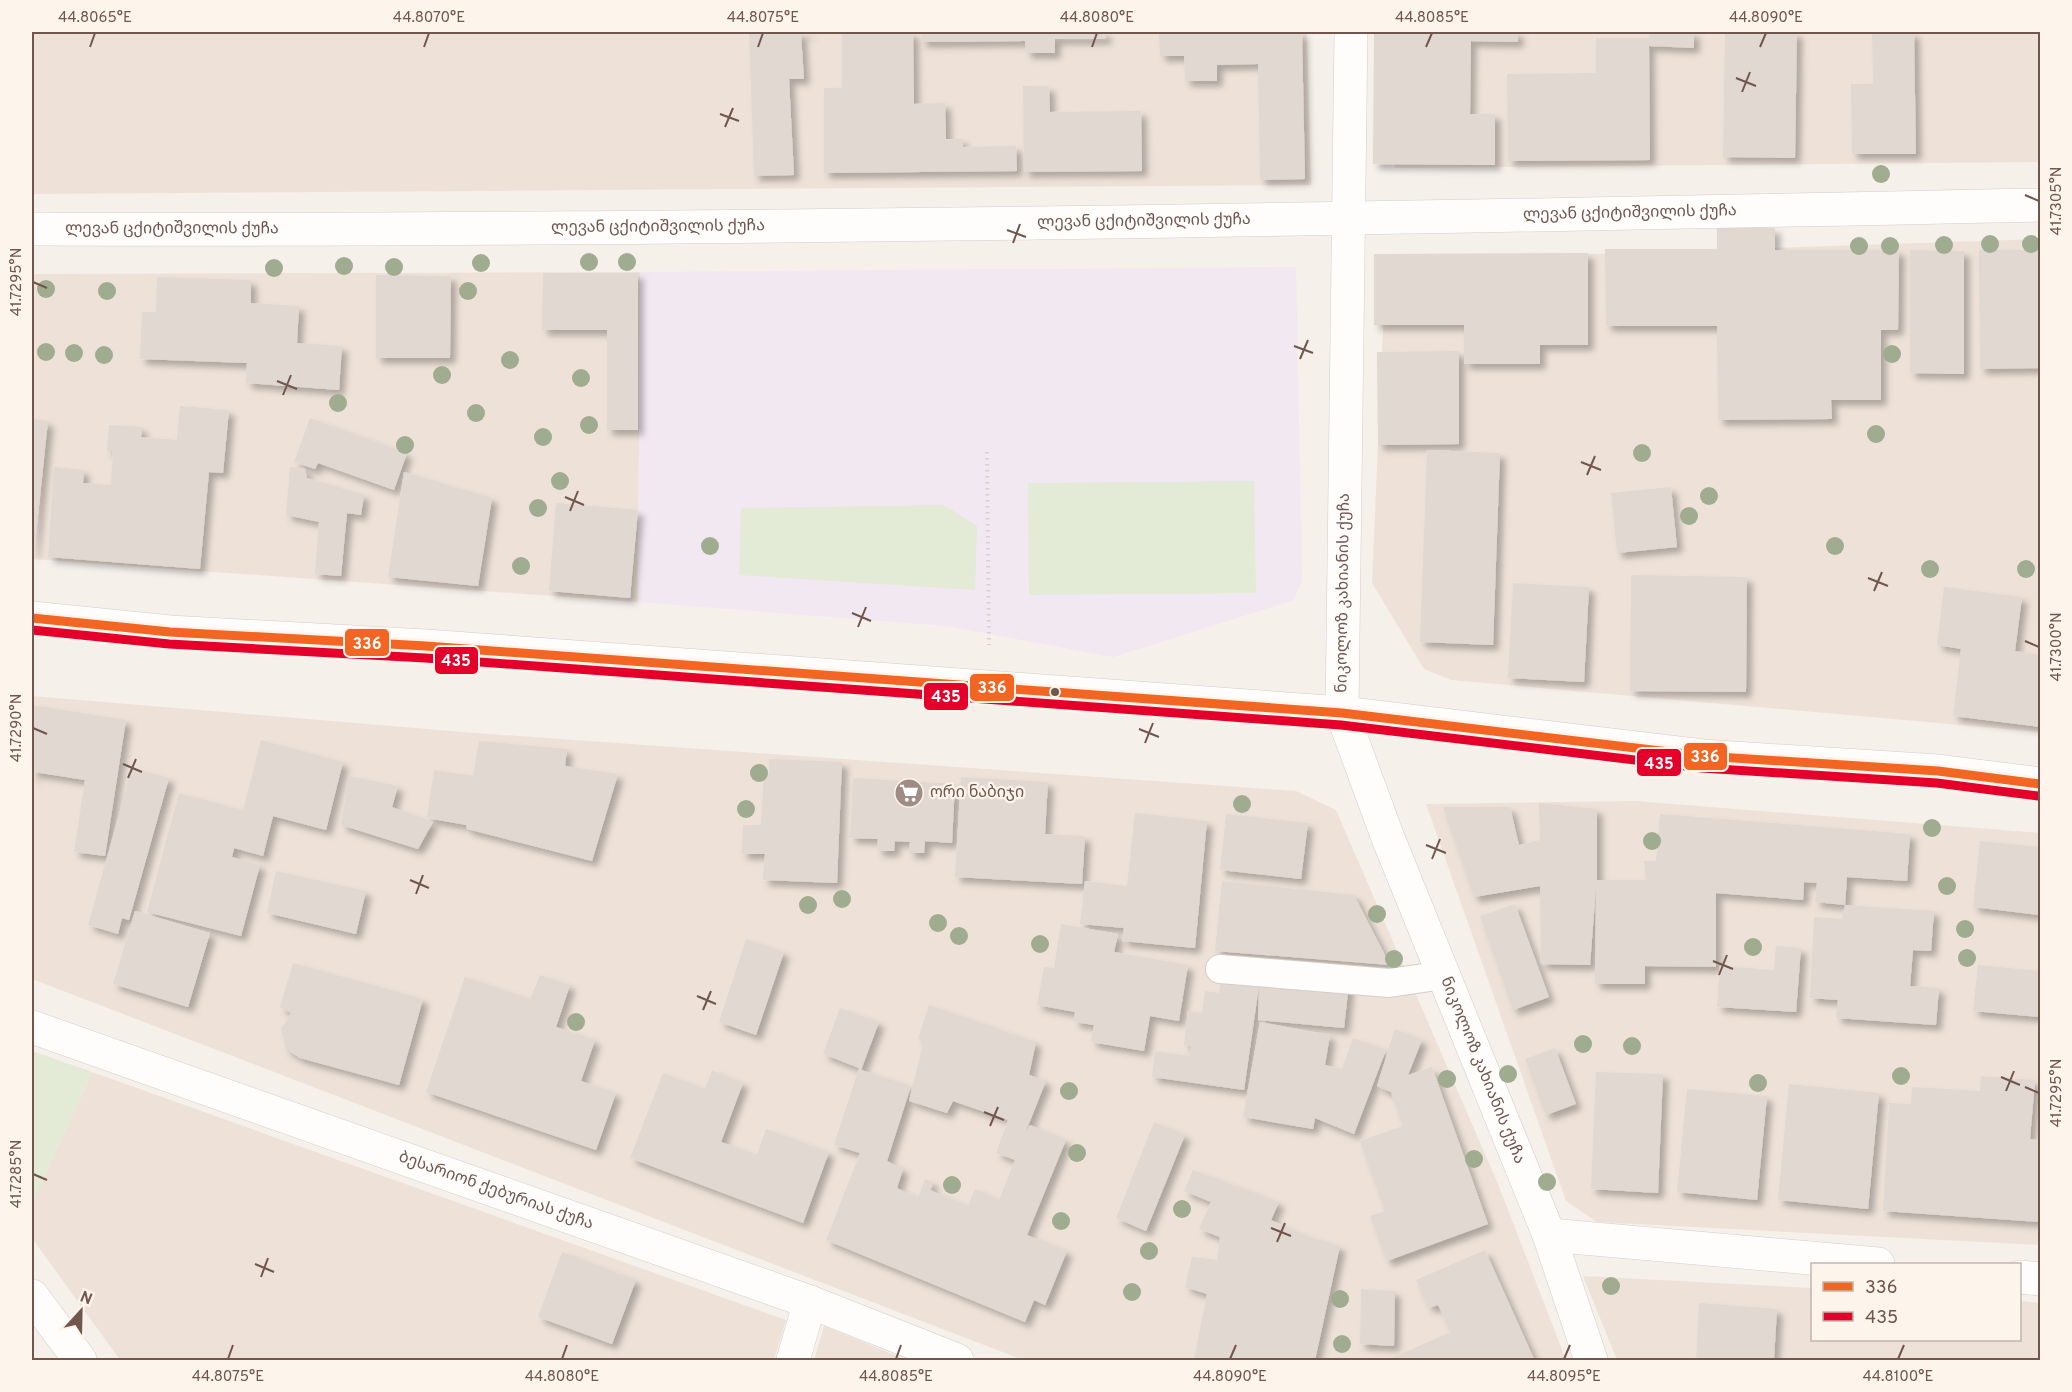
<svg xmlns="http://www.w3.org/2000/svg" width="2072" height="1392" font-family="Overpass,'Noto Sans Georgian',sans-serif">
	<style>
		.residential { fill: #eee2d8 }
		.education { fill: #f1e8f1 }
		.green { fill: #e3ead6 }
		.building { fill: #e1d8d2; filter: url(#shadow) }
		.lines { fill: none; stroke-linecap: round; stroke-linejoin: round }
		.lane-casing { stroke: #d4cdc8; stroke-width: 30 }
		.street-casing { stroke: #d4cdc8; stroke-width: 34 }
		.secondary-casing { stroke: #d4ccc6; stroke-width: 34 }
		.path { stroke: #d9d0ce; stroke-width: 4; stroke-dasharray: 1.5 4.5; stroke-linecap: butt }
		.lane { stroke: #fefdfc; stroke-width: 28 }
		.street { stroke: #fefdfc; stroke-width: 33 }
		.secondary { stroke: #fefdfc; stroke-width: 33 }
		.bus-1-casing { stroke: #fdf4eb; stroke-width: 14 }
		.bus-2-casing { stroke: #fdf4eb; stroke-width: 14 }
		.bus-1 { stroke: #f26522; stroke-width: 9 }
		.bus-2 { stroke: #e4002b; stroke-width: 9 }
		.tree { fill: #9fac90 }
		.ticks { fill: none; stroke: #70564d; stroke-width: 2 }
		.bus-dot { fill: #70564d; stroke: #fdf4eb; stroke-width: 2 }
		.labels { text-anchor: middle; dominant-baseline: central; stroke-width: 4.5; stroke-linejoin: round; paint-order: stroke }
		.street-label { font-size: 16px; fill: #70564d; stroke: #fdf4eb }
		.poi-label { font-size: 16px; fill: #70564d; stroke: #fdf4eb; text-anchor: start }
		.line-badge { stroke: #fdf4eb; stroke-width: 2 }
		.badge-label { font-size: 16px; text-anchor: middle; font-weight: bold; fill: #fff }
		.neatline { fill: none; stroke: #70564d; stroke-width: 2 }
		.ticks-label { font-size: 15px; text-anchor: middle; fill: #70564d }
	</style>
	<defs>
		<filter id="shadow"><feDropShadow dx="5.5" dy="5.5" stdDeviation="3" flood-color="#0004"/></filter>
	</defs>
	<rect width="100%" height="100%" fill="#f5f0ea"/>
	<!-- residential -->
	<g class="residential">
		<polygon points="32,32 1307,32 1311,185 32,194"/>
		<polygon points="1390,32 2040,32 2040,162 1395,168"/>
		<polygon points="2040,239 2040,732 1451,680 1424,669 1372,583 1386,261"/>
		<polygon points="640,272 638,602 32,559 32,274"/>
		<polygon points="32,696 475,733 1296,791 1336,810 1498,1184 1566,1360 1023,1360 32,979"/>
		<polygon points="1635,801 2040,833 2040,1245 1597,1222 1566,1201 1426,804"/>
		<polygon points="92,1072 786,1320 774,1360 120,1360 32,1238 32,1203"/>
		<polygon points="1583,1276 1812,1288 1812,1340 2020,1340 2020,1301 2040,1303 2040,1360 1617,1360"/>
		<polygon points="824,1326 907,1360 814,1360"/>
	</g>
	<!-- education -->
	<polygon class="education" points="1296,267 1302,580 1294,600 1113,657 947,626 638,602 640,272"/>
	<!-- green -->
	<g class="green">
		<polygon points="1254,481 1256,593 1029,595 1028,483"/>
		<polygon points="944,505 977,526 975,590 739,575 741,508"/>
		<polygon points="32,1051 92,1072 32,1203"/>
	</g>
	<!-- building -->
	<g class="building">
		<polygon points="749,32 815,32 801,34 804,79 789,79 794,175 754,176"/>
		<polygon points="842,32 913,32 914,104 945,103 946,139 963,139 963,147 1016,146 1017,171 824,173 824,88 842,88"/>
		<polygon points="921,32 1106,32 1106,39 1055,39 1055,53 1026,53 1025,41 921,42"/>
		<polygon points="1159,32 1302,32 1305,179 1260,180 1258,64 1217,65 1217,81 1185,81 1184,56 1160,56"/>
		<polygon points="1374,32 1518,32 1518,42 1471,41 1470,114 1495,114 1495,165 1373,164"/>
		<polygon points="1649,32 1694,32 1694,48 1649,46 1650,160 1508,161 1507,74 1596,73 1596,38 1649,38"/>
		<polygon points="1725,32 1797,32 1795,158 1723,157"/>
		<polygon points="1872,32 1914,32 1916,154 1852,154 1851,84 1873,84"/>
		<polygon points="1023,86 1049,86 1050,112 1141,111 1142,171 1024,172"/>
		<polygon points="1717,227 1775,228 1775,250 1899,250 1898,330 1881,330 1881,400 1831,400 1832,419 1718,420 1717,326 1606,326 1605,249 1717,249"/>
		<polygon points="1910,250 1964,251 1964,374 1910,373"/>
		<polygon points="1979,250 2040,250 2040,368 1980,369"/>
		<polygon points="1588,253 1588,345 1540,345 1540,364 1464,364 1464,325 1374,325 1374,254"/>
		<polygon points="543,273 638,273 638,430 607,430 607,330 542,330"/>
		<polygon points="376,275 451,276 450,358 376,358"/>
		<polygon points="157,277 251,280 251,303 299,306 297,343 342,346 339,390 246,383 247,363 140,359 142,312 156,312"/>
		<polygon points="1459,351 1459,444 1378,445 1377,352"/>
		<polygon points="180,406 229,410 223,473 209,472 200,569 48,557 54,467 84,470 83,483 111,485 113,451 107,451 109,425 142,427 141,437 177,440"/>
		<polygon points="310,418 407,453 394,490 318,463 315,469 294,462"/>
		<polygon points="32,419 48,421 34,553 32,553"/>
		<polygon points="1427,450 1500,453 1493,645 1420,642"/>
		<polygon points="290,467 305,469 307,478 364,495 361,515 347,513 341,576 315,574 319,522 286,515"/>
		<polygon points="404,472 492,498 478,586 388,577"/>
		<polygon points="1671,487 1677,547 1617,553 1611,493"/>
		<polygon points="556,503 638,510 630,598 549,591"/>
		<polygon points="1631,575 1747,577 1746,692 1630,691"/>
		<polygon points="1513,583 1589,587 1584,682 1508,678"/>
		<polygon points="1944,587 2022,597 2015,651 2040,655 2040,727 1953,716 1961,649 1937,645"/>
		<polygon points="32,705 126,720 105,856 74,852 85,780 34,772 32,782"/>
		<polygon points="261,740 343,762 326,830 273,816 263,856 234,848 232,857 260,865 241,936 147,912 179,793 243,810"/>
		<polygon points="479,741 567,749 565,766 618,774 592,861 467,829 466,825 427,818 434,770 473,776"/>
		<polygon points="769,759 842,762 837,883 763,880 765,854 742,854 743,825 761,825 764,774 769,774"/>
		<polygon points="132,768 169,778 129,920 122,918 118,934 88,925"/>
		<polygon points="349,776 398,786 392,807 433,822 418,849 341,825"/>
		<polygon points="961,777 1048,782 1045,834 1085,836 1082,884 955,877"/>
		<polygon points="853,778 955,784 952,843 925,841 924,853 909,853 910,842 895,841 894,851 877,851 878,839 850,838"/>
		<polygon points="1539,803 1597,809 1597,880 1646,880 1644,861 1656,861 1660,814 1910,834 1907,881 1847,877 1845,905 1934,911 1931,951 1913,950 1910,986 1939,988 1936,1025 1836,1018 1838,1000 1810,998 1814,917 1842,919 1845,905 1815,902 1817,883 1804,882 1803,900 1716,893 1716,967 1645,966 1645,984 1595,984 1596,888 1590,965 1541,964 1540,886 1474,897 1443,807 1510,807 1519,845 1540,840"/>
		<polygon points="1135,813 1207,821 1195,948 1122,941 1124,928 1080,924 1085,881 1127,886"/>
		<polygon points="1226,814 1308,823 1301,879 1220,870"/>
		<polygon points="1980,841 2040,847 2040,915 1973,907"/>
		<polygon points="276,871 366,891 356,934 267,913"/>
		<polygon points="1222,881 1354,895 1390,965 1215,951"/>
		<polygon points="1515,904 1549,997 1513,1010 1480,916"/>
		<polygon points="135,911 210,933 188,1007 113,984"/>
		<polygon points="1061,924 1118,934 1114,952 1188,965 1179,1021 1150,1016 1144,1051 1091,1042 1094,1025 1074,1022 1075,1012 1037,1005 1044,967 1054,968"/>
		<polygon points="746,939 784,952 756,1035 719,1022"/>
		<polygon points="1776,946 1801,948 1796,1012 1717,1007 1720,966 1774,970"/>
		<polygon points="293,963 423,999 399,1085 300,1058 286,1049 281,1029 291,1013 280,1007"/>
		<polygon points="1978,965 2040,971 2040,1017 1973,1011"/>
		<polygon points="540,975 570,985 556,1027 595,1040 581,1081 616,1093 596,1150 426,1092 465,977 530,999"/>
		<polygon points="1221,979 1349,983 1344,1028 1258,1020 1259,986 1244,1090 1152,1077 1155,1051 1190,1056 1191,1046 1184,1045 1188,1011 1202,1013 1205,991 1219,993"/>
		<polygon points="929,1005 1036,1042 1029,1075 1046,1081 1026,1131 1030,1125 1066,1140 1027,1235 1067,1251 1045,1305 1034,1300 1025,1322 826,1240 860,1153 834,1145 859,1068 823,1054 840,1008 879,1022 861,1070 911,1086 887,1161 903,1169 897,1188 918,1198 925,1179 933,1182 930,1190 968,1206 975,1189 999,1200 1015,1160 996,1153 1008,1120 953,1101 947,1113 909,1101 924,1040 918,1039"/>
		<polygon points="1260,1022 1330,1035 1325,1065 1342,1069 1353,1038 1386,1050 1354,1134 1315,1118 1313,1129 1243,1117"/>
		<polygon points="1395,1029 1422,1040 1408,1075 1432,1067 1488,1224 1387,1261 1370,1216 1385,1211 1360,1141 1403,1126 1391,1092 1377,1086"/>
		<polygon points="1555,1048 1576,1104 1546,1115 1525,1059"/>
		<polygon points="712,1070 743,1083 721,1142 757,1155 766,1129 829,1152 803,1223 630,1158 663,1073 705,1089"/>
		<polygon points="1596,1072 1663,1074 1658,1193 1591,1189"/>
		<polygon points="1981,1076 2035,1080 2030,1139 2040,1140 2040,1222 1883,1211 1889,1103 1911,1104 1912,1087 1980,1091"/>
		<polygon points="1789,1084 1879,1093 1868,1209 1778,1200"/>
		<polygon points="1687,1089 1767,1096 1757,1200 1677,1192"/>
		<polygon points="1154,1122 1185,1135 1146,1231 1116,1218"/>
		<polygon points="1193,1170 1279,1202 1271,1220 1303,1235 1340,1246 1315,1360 1194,1360 1207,1294 1185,1287 1192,1257 1217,1260 1220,1237 1199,1229 1211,1202 1184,1191"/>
		<polygon points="1485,1250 1534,1359 1387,1360 1451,1332 1438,1305 1429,1308 1416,1280"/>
		<polygon points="562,1252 636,1280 612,1344 538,1317"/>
		<polygon points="1361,1289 1395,1291 1394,1346 1360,1344"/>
		<polygon points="1699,1303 1777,1309 1774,1360 1696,1360"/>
	</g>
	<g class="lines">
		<!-- lane casing -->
		<g class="lane-casing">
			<polyline id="lane" points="1220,969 1389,983 1444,975"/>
		</g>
		<!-- street casing -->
		<g class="street-casing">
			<g id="street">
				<path id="s1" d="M32,229C701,231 1371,219 2040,205"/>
				<path id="s2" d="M1342,713L1351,32"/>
				<path id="s3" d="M32,1027L810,1302L957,1360"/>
				<polyline points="1549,1235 1878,1264"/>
				<polyline points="2020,1277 2040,1279"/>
				<polyline points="32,1296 80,1360"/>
				<polyline points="793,1360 810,1302"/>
			</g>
		</g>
		<!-- secondary casing -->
		<g class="secondary-casing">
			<g id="secondary">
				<polyline points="32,618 170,632 426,646 1342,713 1703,756 1938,771 2040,784"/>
				<path id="s4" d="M1342,713L1388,838L1549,1235L1591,1360"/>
			</g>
		</g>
		<!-- path -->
		<polyline class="path" points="987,452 989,645"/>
		<!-- lane -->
		<use href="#lane" class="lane"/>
		<!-- street -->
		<use href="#street" class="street"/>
		<!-- secondary -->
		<use href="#secondary" class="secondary"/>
		<!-- bus-1 casing -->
		<g class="bus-1-casing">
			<polyline id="bus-1" points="32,618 170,632 426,646 1342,713 1703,756 1938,771 2040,784"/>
		</g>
		<!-- bus-2 casing -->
		<g class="bus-2-casing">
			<polyline id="bus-2" points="32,630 169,644 425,658 1341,725 1702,768 1937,783 2038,796"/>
		</g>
		<!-- bus-1 -->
		<use href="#bus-1" class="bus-1"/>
		<!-- bus-2 -->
		<use href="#bus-2" class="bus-2"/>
	</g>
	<!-- trees -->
	<g class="tree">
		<circle cx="1881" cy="174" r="9"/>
		<circle cx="1990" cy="244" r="9"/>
		<circle cx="2031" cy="244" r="9"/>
		<circle cx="1944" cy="245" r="9"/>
		<circle cx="1859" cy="246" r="9"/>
		<circle cx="1890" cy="246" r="9"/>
		<circle cx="589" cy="262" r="9"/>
		<circle cx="627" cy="262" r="9"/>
		<circle cx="481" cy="263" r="9"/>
		<circle cx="344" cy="266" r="9"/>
		<circle cx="394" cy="267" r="9"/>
		<circle cx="274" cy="268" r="9"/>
		<circle cx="46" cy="289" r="9"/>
		<circle cx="107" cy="291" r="9"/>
		<circle cx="468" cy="291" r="9"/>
		<circle cx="46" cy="352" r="9"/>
		<circle cx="74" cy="353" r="9"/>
		<circle cx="1892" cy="354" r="9"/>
		<circle cx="104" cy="355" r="9"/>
		<circle cx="510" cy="360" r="9"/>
		<circle cx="442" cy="375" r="9"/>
		<circle cx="581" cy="378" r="9"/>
		<circle cx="338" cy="403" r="9"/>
		<circle cx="476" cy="413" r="9"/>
		<circle cx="589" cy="425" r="9"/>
		<circle cx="1876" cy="434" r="9"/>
		<circle cx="543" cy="437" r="9"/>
		<circle cx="405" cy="445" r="9"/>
		<circle cx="1642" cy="453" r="9"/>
		<circle cx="560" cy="481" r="9"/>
		<circle cx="1709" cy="496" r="9"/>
		<circle cx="538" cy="508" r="9"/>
		<circle cx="1689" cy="516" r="9"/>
		<circle cx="710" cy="546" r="9"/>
		<circle cx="1835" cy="546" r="9"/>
		<circle cx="521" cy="566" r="9"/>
		<circle cx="1930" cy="569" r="9"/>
		<circle cx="2026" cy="569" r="9"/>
		<circle cx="759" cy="773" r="9"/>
		<circle cx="1242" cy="804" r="9"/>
		<circle cx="746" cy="809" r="9"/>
		<circle cx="1932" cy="828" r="9"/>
		<circle cx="1652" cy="841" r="9"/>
		<circle cx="1947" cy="886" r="9"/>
		<circle cx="842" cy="899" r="9"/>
		<circle cx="808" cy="905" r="9"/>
		<circle cx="1377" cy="914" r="9"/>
		<circle cx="938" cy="923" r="9"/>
		<circle cx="1965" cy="929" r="9"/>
		<circle cx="959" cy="936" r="9"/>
		<circle cx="1040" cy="944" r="9"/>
		<circle cx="1753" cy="947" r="9"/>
		<circle cx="1967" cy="958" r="9"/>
		<circle cx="1394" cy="959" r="9"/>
		<circle cx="576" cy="1022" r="9"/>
		<circle cx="1583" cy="1044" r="9"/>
		<circle cx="1632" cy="1046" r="9"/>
		<circle cx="1508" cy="1074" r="9"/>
		<circle cx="1901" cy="1076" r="9"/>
		<circle cx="1447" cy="1079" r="9"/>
		<circle cx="1758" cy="1083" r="9"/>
		<circle cx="1069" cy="1091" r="9"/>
		<circle cx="1077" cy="1153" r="9"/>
		<circle cx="1474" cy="1159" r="9"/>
		<circle cx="1547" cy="1182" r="9"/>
		<circle cx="952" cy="1185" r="9"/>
		<circle cx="1182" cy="1209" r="9"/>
		<circle cx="1061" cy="1221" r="9"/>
		<circle cx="1149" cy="1251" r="9"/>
		<circle cx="1611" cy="1286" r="9"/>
		<circle cx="1132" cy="1292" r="9"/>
		<circle cx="1340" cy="1299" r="9"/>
		<circle cx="1342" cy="1344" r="9"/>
	</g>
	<!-- ticks -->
	<path class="ticks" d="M90,47L95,33M424,47L429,33M758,47L763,33M1092,47L1097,33M1426,47L1432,33M1760,47L1766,33M1736,78L1756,86M1742,92L1750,72M720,114L739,121M725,127L733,108M2025,195L2039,201M1007,230L1026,237M1013,243L1020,224M33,282L47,288M1294,346L1313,353M1300,359L1308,340M277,381L297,389M283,395L291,375M1581,462L1601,470M1587,475L1595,456M565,497L584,505M570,511L578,491M1868,578L1888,586M1874,591L1882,572M852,613L871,621M858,627L866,607M2025,641L2039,647M33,728L47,734M1139,729L1159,737M1145,743L1153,723M123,764L142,772M128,778L136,759M1426,845L1446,853M1432,859L1440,839M410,880L429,888M416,894L423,875M1713,961L1733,969M1719,975L1727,955M697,996L716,1004M703,1010L711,991M2001,1077L2020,1085M2025,1087L2039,1093M2006,1091L2014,1071M984,1112L1004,1120M990,1126L998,1107M33,1174L47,1180M1271,1228L1291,1236M1277,1242L1285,1223M255,1264L274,1272M261,1277L268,1258M228,1359L233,1345M562,1359L567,1345M896,1359L901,1345M1230,1359L1236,1345M1564,1359L1570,1345M1898,1359L1904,1345"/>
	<!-- icons -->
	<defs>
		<g id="supermarket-disc" transform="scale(1.5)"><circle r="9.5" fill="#9f8c84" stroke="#fdf4eb"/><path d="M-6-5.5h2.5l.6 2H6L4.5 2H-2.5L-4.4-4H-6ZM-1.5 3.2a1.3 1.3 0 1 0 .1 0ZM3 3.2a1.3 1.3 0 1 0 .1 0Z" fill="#fff"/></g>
	</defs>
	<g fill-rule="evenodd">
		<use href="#supermarket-disc" x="909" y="793"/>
	</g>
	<!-- markers -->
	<circle class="bus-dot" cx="1055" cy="692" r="5"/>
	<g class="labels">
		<!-- street labels -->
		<g class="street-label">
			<text stroke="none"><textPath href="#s1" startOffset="1598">ლევან ცქიტიშვილის ქუჩა</textPath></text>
			<text stroke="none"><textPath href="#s1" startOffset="1112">ლევან ცქიტიშვილის ქუჩა</textPath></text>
			<text stroke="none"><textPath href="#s1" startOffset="626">ლევან ცქიტიშვილის ქუჩა</textPath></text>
			<text stroke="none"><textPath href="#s1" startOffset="140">ლევან ცქიტიშვილის ქუჩა</textPath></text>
			<text stroke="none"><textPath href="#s2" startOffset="120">ნიკოლოზ კახიანის ქუჩა</textPath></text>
			<text stroke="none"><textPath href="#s4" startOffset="384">ნიკოლოზ კახიანის ქუჩა</textPath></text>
			<text stroke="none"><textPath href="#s3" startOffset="492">ბესარიონ ქებურიას ქუჩა</textPath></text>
		</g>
		<!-- poi labels -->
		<g class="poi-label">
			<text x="930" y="793">ორი ნაბიჯი</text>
		</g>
	</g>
	<g class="line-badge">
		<rect x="344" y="628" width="46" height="29" rx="6" fill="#f26522"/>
		<rect x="434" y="646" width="45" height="29" rx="6" fill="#e4002b"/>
		<rect x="969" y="673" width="46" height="29" rx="6" fill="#f26522"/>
		<rect x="923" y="682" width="46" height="29" rx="6" fill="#e4002b"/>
		<rect x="1683" y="742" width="45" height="29" rx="6" fill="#f26522"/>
		<rect x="1636" y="748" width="46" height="29" rx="6" fill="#e4002b"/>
	</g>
	<g class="badge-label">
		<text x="367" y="649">336</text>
		<text x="456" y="666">435</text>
		<text x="992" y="693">336</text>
		<text x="946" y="702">435</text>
		<text x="1705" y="762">336</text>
		<text x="1659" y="769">435</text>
	</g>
	<!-- border -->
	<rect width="2072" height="1392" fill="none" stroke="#fdf4eb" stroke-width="66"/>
	<!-- legend -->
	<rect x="1811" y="1263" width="210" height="78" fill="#fdf4eb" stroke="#c5b5ac" stroke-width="1.5"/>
	<rect x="1823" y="1282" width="30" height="9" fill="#f26522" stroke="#c5b5ac" stroke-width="1.5"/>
	<text x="1865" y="1293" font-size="18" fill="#70564d">336</text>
	<rect x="1823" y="1312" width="30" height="9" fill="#e4002b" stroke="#c5b5ac" stroke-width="1.5"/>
	<text x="1865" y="1323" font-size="18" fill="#70564d">435</text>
	<!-- north arrow -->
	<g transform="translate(81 1311) rotate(22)" stroke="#fdf4eb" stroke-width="4.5" paint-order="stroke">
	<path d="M0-4.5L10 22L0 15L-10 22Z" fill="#70564d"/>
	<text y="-9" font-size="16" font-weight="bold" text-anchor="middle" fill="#70564d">N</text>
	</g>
	<rect x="33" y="33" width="2006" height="1326" class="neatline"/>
	<g class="ticks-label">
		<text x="95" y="22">44.8065°E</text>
		<text x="429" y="22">44.8070°E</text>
		<text x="763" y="22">44.8075°E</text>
		<text x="1097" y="22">44.8080°E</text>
		<text x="1432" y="22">44.8085°E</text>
		<text x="1766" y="22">44.8090°E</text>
		<text transform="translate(2056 201) rotate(-90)" y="5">41.7305°N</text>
		<text transform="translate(16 282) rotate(-90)" y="5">41.7295°N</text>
		<text transform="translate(2056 647) rotate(-90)" y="5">41.7300°N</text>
		<text transform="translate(16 728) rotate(-90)" y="5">41.7290°N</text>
		<text transform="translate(2056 1093) rotate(-90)" y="5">41.7295°N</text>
		<text transform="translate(16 1174) rotate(-90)" y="5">41.7285°N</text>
		<text x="228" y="1381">44.8075°E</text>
		<text x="562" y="1381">44.8080°E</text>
		<text x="896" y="1381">44.8085°E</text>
		<text x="1230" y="1381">44.8090°E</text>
		<text x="1564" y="1381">44.8095°E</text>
		<text x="1898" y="1381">44.8100°E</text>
	</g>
</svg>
